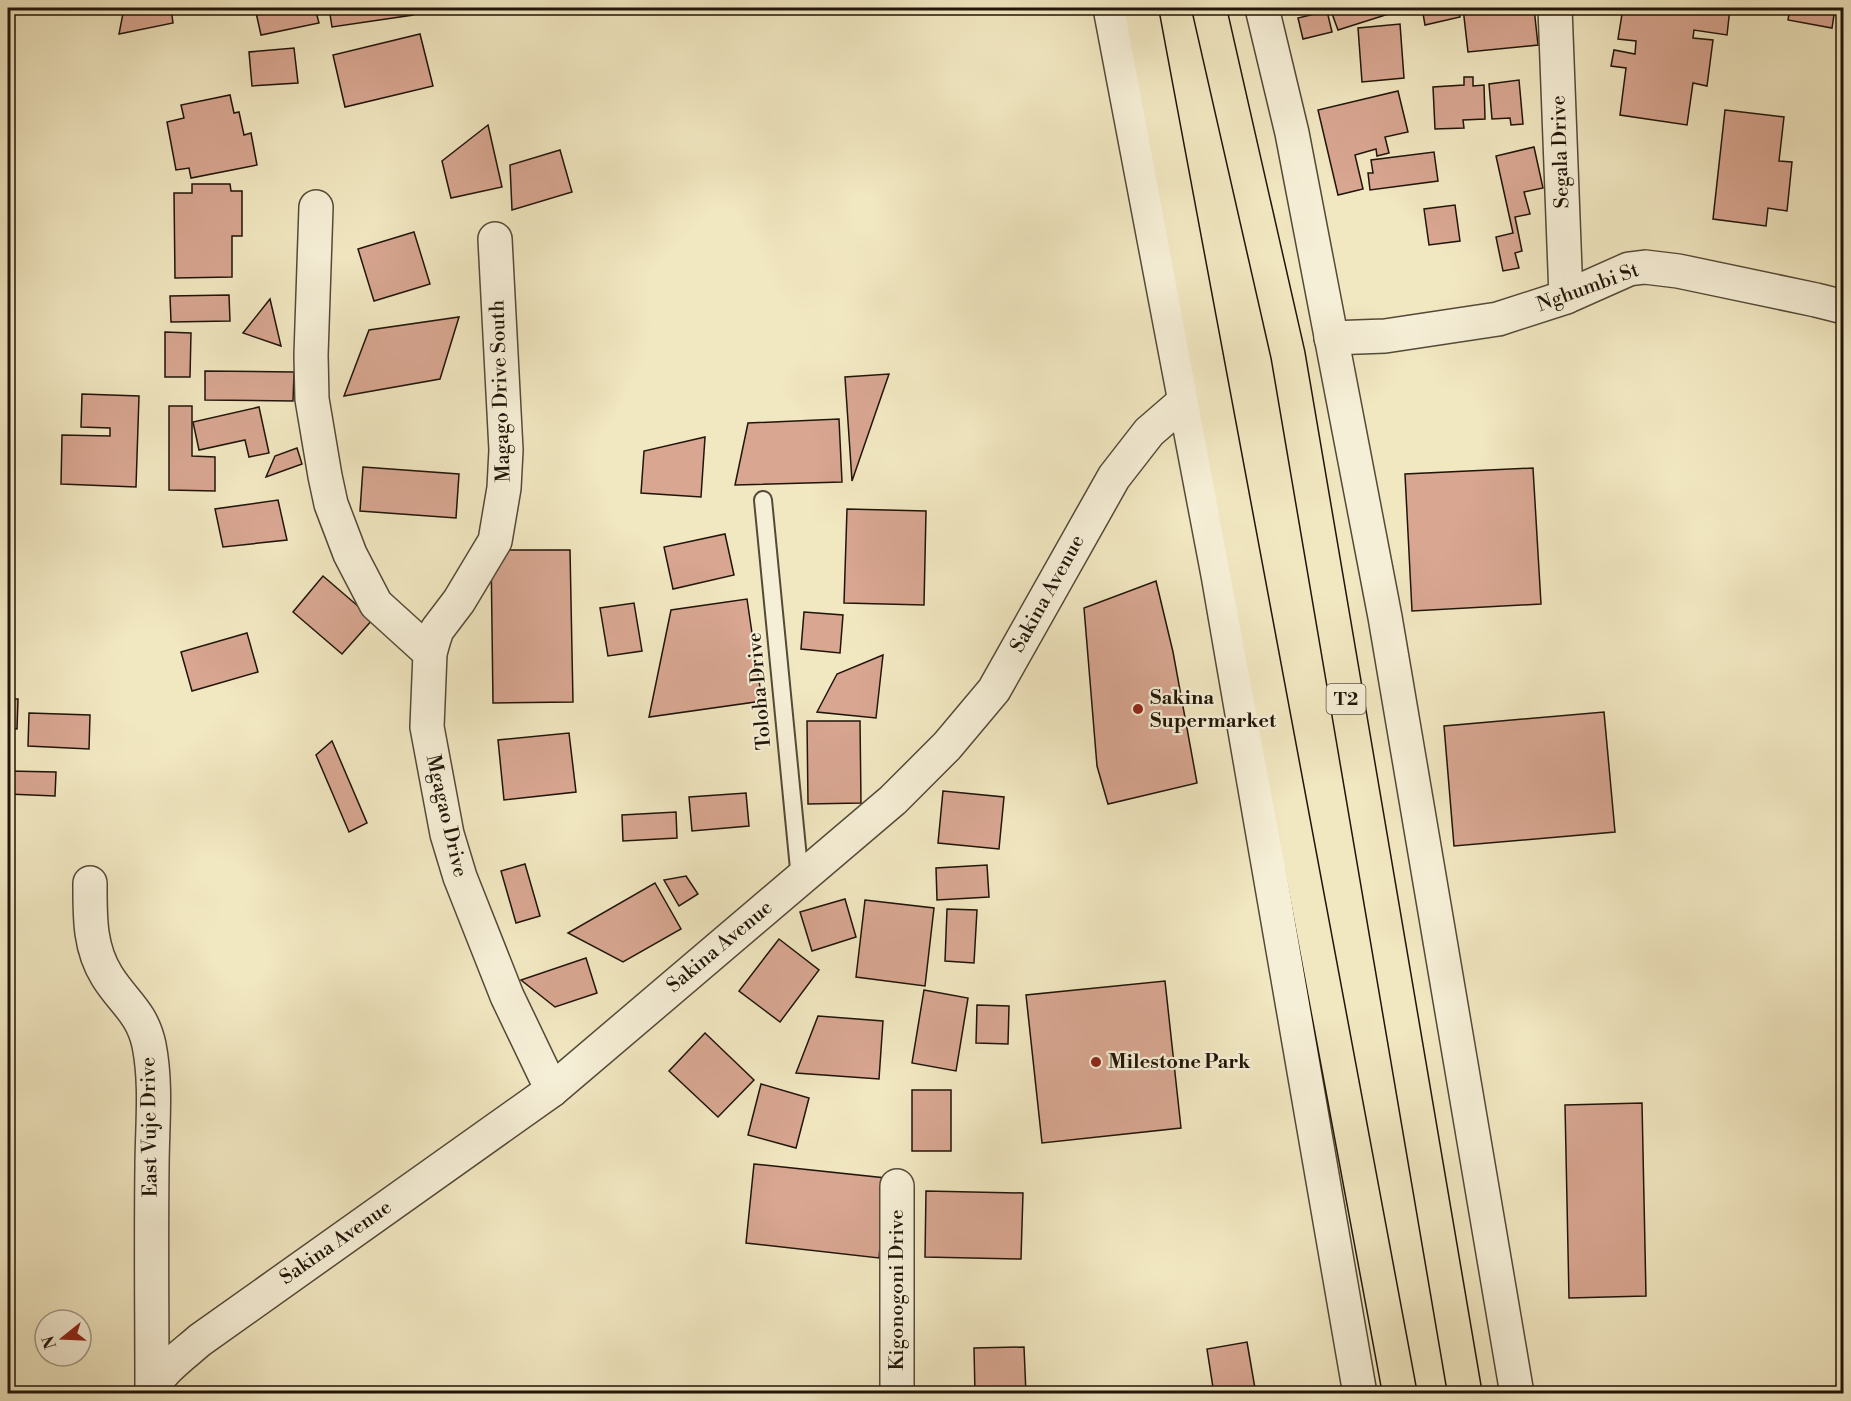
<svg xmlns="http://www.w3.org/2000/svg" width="1851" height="1401" font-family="'Libre Bodoni',serif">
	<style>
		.building { fill: #d8a691; stroke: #201509; stroke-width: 1.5 }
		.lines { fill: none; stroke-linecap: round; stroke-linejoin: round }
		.lane-casing { stroke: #544a37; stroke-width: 20 }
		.street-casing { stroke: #544a37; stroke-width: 36 }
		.highway-casing { stroke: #201509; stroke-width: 36 }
		.lane { stroke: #f6efd7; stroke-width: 16 }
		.street { stroke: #f6efd7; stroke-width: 33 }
		.highway { stroke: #f1e7c1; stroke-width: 33 }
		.poi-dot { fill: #8f2418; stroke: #f6efd7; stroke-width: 2 }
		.labels { text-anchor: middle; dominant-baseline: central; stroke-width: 4.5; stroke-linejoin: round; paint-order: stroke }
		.shield { fill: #f6efd7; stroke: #605647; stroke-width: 1.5 }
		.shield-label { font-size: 18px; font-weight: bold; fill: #201509 }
		.street-label { font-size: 20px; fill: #201509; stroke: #f6efd7 }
		.poi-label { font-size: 20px; font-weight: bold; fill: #201509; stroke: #f6efd7; text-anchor: start }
	</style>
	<rect width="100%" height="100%" fill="#f1e7c1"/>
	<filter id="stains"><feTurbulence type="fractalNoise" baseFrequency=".00333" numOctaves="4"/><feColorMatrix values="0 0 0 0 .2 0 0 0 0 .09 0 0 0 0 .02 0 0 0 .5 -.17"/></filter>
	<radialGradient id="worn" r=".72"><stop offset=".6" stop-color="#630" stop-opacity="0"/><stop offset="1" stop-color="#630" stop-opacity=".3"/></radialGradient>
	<!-- building -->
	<g class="building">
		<polygon points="124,8 171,8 173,23 119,34"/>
		<polygon points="255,8 315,8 319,23 261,35"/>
		<polygon points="329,8 412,8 413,15 332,27"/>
		<polygon points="1330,8 1397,8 1398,11 1338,30"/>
		<polygon points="1422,8 1458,8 1460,17 1425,25"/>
		<polygon points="1463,8 1534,8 1538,45 1468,52"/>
		<polygon points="1623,8 1730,8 1727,35 1694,30 1693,38 1713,40 1707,86 1693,83 1687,125 1620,115 1626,68 1611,66 1614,50 1635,54 1636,41 1618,39"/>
		<polygon points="1790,8 1835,8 1832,28 1788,20"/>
		<polygon points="1327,11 1332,32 1303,39 1298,18"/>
		<polygon points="1400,24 1404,78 1362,82 1358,28"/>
		<polygon points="420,34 433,86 345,107 333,55"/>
		<polygon points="294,48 298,83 252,86 249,52"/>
		<polygon points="1464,77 1473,77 1473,86 1484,85 1485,119 1463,120 1464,128 1435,129 1433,87 1464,85"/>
		<polygon points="1519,80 1523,124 1511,125 1510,118 1492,119 1489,84"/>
		<polygon points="1398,91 1408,132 1385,137 1389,153 1377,156 1376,149 1355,155 1363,189 1338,195 1318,110"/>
		<polygon points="230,95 234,113 239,112 244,135 251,133 257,165 191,178 189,168 176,170 167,122 184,118 181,105"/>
		<polygon points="1725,110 1784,117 1779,161 1792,162 1787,211 1768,208 1766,226 1713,219"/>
		<polygon points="488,125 502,187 451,198 442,161"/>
		<polygon points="1534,147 1543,188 1524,192 1530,214 1515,217 1522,251 1515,253 1519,268 1503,271 1496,237 1513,233 1496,156"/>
		<polygon points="560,150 572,192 512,210 510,165"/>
		<polygon points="1434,152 1438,181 1370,190 1368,173 1373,173 1371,160"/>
		<polygon points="192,184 230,184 231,191 242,191 242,236 232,236 232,277 175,278 174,193 192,193"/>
		<polygon points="1455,205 1460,241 1429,245 1424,209"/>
		<polygon points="414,232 430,284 374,301 358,249"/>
		<polygon points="229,295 230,321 171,322 170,296"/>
		<polygon points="270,299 281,346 243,333"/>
		<polygon points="459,317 440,379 344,396 369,330"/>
		<polygon points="165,332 191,333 190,377 165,377"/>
		<polygon points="205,371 294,372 293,401 205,400"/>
		<polygon points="889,374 852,481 845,377"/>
		<polygon points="82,394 139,396 136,487 61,484 62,435 110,436 110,428 81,427"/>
		<polygon points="169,406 192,406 192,456 215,457 215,491 169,490"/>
		<polygon points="259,407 269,453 249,457 245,440 199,450 193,422"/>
		<polygon points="839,419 842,482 735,485 748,423"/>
		<polygon points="705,437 701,497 641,493 644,451"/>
		<polygon points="297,448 302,464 266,477 275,456"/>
		<polygon points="363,467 459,474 456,518 360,511"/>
		<polygon points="1533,468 1541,604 1412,611 1405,474"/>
		<polygon points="278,500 287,540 223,547 215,509"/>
		<polygon points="847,509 926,511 924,605 844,603"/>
		<polygon points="725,534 734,575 673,589 664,547"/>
		<polygon points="491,550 570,550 573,702 493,703"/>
		<polygon points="323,576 373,619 342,654 293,612"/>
		<polygon points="1156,581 1173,652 1197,783 1108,804 1097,766 1084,608"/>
		<polygon points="747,599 762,701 649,717 671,610"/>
		<polygon points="634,603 642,651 608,656 600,608"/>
		<polygon points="804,612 843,615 840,653 801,649"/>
		<polygon points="247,633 258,672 192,691 181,652"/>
		<polygon points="883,655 876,718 817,712 837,674"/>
		<polygon points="8,699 18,699 17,729 8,728"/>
		<polygon points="1604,712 1615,832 1454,846 1444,726"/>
		<polygon points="29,713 90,715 89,749 28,746"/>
		<polygon points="807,721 860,721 861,803 808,804"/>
		<polygon points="569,733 576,792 504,800 498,740"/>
		<polygon points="332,741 367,823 349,832 316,755"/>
		<polygon points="8,771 56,772 55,796 8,794"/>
		<polygon points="943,791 1004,797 999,849 938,843"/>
		<polygon points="746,793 749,826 692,831 689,797"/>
		<polygon points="676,812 677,838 623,841 622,815"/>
		<polygon points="525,864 540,916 516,923 501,871"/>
		<polygon points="987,865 989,897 937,900 936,868"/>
		<polygon points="686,876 698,894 679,906 664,880"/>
		<polygon points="655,883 681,929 623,962 568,933"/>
		<polygon points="845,899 856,937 812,951 800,912"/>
		<polygon points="865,900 934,908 925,986 856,977"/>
		<polygon points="947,909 977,910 974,963 945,961"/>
		<polygon points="779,939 819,970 780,1022 739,991"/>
		<polygon points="586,958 597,993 555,1007 521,980"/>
		<polygon points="1165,981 1181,1128 1042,1143 1026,995"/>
		<polygon points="924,990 968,998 956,1071 912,1063"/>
		<polygon points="977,1005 1009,1006 1008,1044 976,1043"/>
		<polygon points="818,1016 883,1021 879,1079 796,1073"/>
		<polygon points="705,1033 754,1080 718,1117 669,1071"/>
		<polygon points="761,1084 809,1098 796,1148 748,1135"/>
		<rect x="912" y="1090" width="39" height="61"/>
		<polygon points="1642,1103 1646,1296 1569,1298 1565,1105"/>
		<polygon points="754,1164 886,1178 879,1258 746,1243"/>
		<polygon points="926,1191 1023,1193 1021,1259 925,1257"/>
		<polygon points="1247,1342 1256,1394 1214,1394 1207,1349"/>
		<polygon points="1024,1347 1026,1394 975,1394 974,1348"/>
	</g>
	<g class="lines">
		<!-- lane casing -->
		<g class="lane-casing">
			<polyline id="lane" points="763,500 800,879"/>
		</g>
		<!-- street casing -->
		<g class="street-casing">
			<g id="street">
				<polyline points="1110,8 1218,575 1360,1394"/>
				<polyline points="1262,8 1292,133 1385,617 1517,1394"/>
				<polyline points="1555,8 1566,297"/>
				<polyline points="316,207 311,355 312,399 325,476 331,504 350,554 376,604 430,653"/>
				<polyline points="495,239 506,450 504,488 495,541 459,601 437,630 434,639 430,653 427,727 447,834 460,877 507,996 552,1090"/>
				<polyline points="1331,338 1385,336 1498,319 1566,297 1629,269 1645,267 1678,271 1816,300 1844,307"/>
				<path d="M90,883C90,916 89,947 107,976C123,1002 142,1012 149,1045C157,1085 152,1128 152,1168C151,1241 152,1314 152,1387"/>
				<path d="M150,1394C158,1372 183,1355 200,1340L552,1090L893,800L947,746L994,690L1114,477L1149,432L1186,400"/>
				<polyline points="897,1394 897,1186"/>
			</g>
		</g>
		<!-- highway casing -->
		<g class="highway-casing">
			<g id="highway">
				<polyline points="1141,8 1400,1394"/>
				<polyline points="1209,8 1288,355 1465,1394"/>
			</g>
		</g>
		<!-- lane -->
		<use href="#lane" class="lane"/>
		<!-- street -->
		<use href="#street" class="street"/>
		<!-- highway -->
		<use href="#highway" class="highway"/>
	</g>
	<!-- markers -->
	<g class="poi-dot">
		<circle cx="1138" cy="709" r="6"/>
		<circle cx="1096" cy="1062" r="6"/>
	</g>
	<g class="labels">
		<!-- shield labels -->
		<rect class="shield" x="1326.5" y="684" width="39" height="30" rx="4.5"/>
		<g class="shield-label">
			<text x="1346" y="699">T2</text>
		</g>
		<!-- street labels -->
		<g class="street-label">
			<text transform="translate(1561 152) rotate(-92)">Segala Drive</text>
			<text transform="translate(1588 288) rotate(-20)">Nghumbi St</text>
			<text transform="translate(501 391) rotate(-92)">Magago Drive South</text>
			<text transform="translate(1048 594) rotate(-61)">Sakina Avenue</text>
			<text transform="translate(760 691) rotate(-95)">Toloha Drive</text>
			<text transform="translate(446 816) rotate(77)">Mgagao Drive</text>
			<text transform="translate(720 947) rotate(-40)">Sakina Avenue</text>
			<text transform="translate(150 1127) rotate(-91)">East Vuje Drive</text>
			<text transform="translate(336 1243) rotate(-35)">Sakina Avenue</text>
			<text transform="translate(897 1290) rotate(-90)">Kigonogoni Drive</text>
		</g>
		<!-- poi labels -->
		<g class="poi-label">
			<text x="1150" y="698">Sakina<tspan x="1150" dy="23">Supermarket</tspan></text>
			<text x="1108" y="1062">Milestone Park</text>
		</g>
	</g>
	<!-- margin -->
	<rect width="1851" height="1401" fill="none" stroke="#f1e7c1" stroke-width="30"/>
	<rect x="9" y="9" width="1833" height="1383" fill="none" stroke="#201509" stroke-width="3"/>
	<rect x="15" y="15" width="1821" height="1371" fill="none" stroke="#201509" stroke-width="1.5"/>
	<!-- north arrow -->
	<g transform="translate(63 1338) rotate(252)"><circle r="28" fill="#f6efd7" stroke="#a09885" stroke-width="1.5"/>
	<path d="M0-4.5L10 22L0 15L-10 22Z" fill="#8f2418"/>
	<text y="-9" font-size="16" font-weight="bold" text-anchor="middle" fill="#201509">N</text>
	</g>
	<rect width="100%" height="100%" filter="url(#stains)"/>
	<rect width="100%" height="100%" fill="url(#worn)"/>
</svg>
